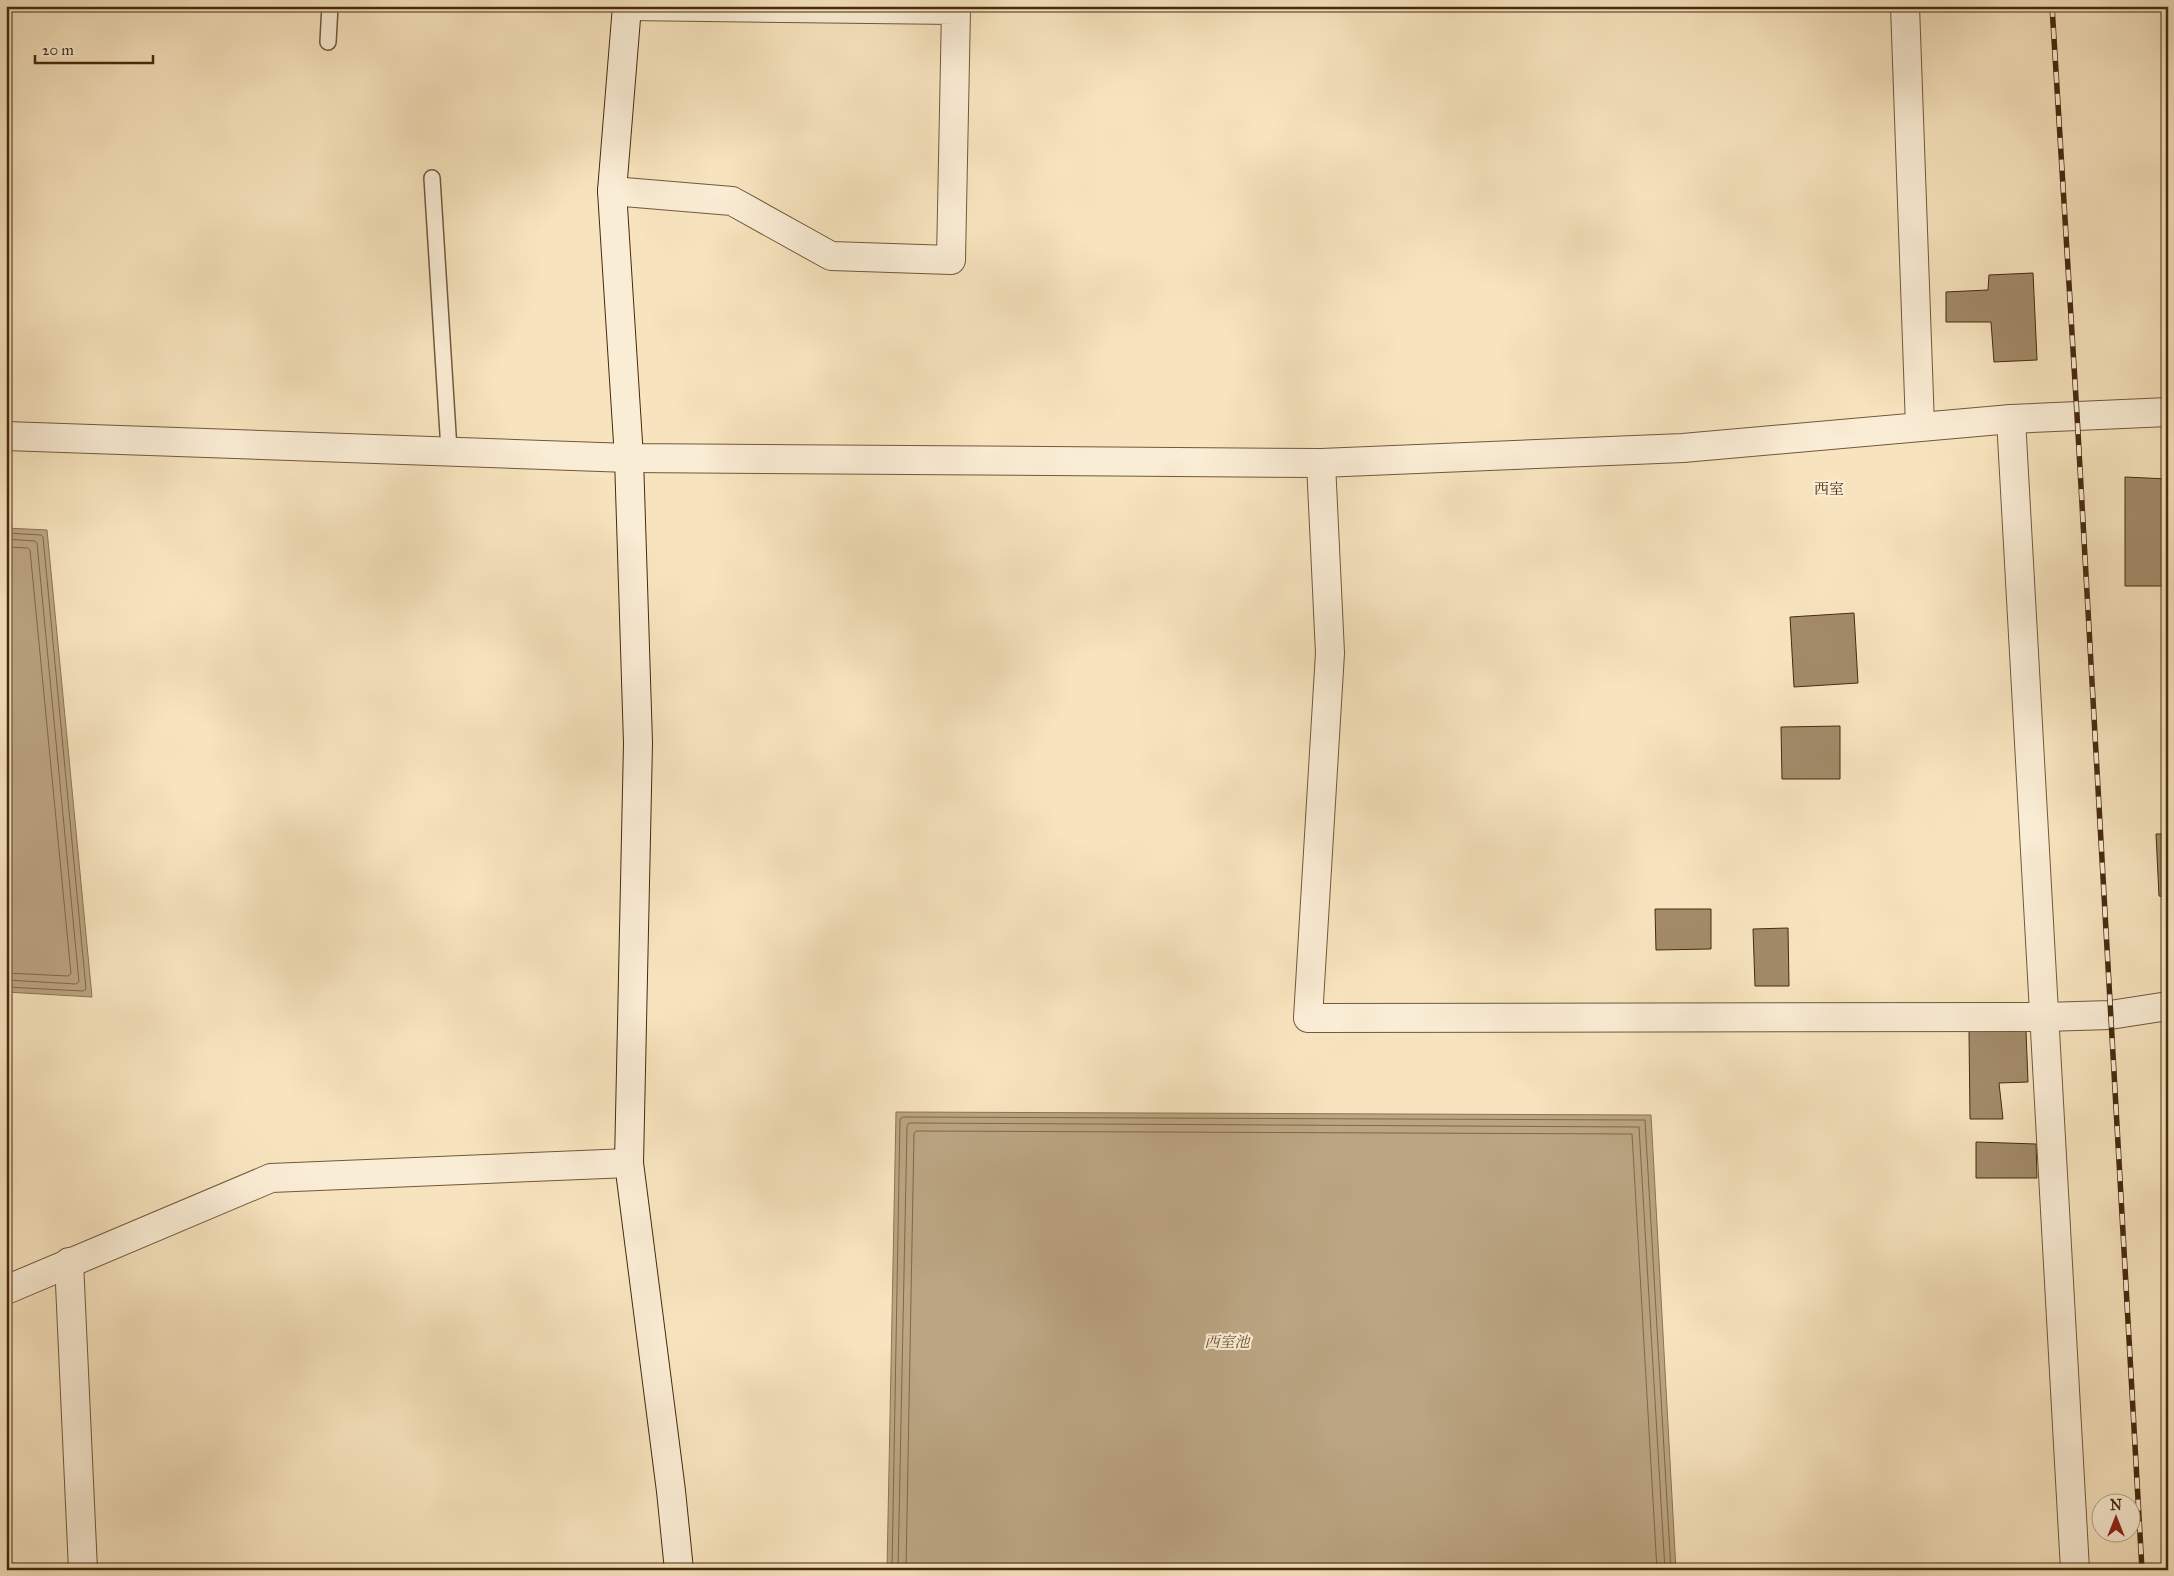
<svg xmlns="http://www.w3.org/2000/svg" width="2174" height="1576" font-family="'IM FELL Great Primer','Noto Serif JP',serif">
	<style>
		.water { fill: #bba582; stroke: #8d7454 }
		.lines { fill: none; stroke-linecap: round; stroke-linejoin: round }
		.shore { stroke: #816848; stroke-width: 1 }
		.building { fill: #a38b6a; stroke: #472a0e }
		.lane-casing { stroke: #73583a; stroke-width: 18 }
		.street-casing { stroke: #73583a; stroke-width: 30 }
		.secondary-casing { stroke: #472a0e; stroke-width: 30 }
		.lane { stroke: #faedd5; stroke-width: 15 }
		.street { stroke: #faedd5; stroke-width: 28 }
		.secondary { stroke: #faedd5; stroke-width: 28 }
		.rail-casing { stroke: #472a0e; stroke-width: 5.5 }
		.rail { stroke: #faedd5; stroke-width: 4; stroke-dasharray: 11; stroke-linecap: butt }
		.labels { text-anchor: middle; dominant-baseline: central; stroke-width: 4.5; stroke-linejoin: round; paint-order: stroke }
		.neighbourhood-label { font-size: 15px; fill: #472a0e; stroke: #faedd5 }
		.water-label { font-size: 15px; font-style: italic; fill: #6a4f31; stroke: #faedd5 }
	</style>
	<rect width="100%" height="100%" fill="#f7e4be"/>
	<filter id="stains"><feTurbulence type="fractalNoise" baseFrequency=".004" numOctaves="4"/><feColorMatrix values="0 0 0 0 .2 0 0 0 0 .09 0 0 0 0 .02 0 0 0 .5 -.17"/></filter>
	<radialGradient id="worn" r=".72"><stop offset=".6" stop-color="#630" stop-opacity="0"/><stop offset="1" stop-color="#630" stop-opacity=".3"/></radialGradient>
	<!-- water -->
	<g class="water">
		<polygon points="6,528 47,530 92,997 6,992"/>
		<polygon points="896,1112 1651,1115 1676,1570 887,1570"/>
	</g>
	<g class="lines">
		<!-- shore -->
		<g class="shore">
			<polyline points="6,533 41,535 43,537 86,989 83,991 6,987"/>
			<polyline points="6,539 35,541 37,543 79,982 76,984 6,980"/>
			<polyline points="6,547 28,548 30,550 71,974 68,976 6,973"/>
			<polyline points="892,1570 900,1119 903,1117 1645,1120 1671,1570"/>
			<polyline points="898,1570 907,1126 909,1123 1639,1127 1665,1570"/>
			<polyline points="906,1570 914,1133 916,1131 1632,1134 1657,1570"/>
		</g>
	</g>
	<!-- building -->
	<g class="building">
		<polygon points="2033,273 2037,360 1994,362 1991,322 1946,322 1946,292 1988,290 1989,275"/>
		<polygon points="2125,477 2168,479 2168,586 2125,586"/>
		<polygon points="1854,613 1858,683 1794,687 1790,617"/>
		<rect x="2163" y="664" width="5" height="60"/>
		<polygon points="1840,726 1840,779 1782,779 1781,727"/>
		<polygon points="2156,834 2168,834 2168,897 2159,896"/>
		<polygon points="1655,909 1711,909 1711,949 1656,950"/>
		<polygon points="1788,928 1789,986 1755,986 1753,929"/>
		<polygon points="1969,1031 2026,1031 2028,1082 1999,1083 2003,1119 1970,1119"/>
		<polygon points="1976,1142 2036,1144 2037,1178 1976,1178"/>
	</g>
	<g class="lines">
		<!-- lane casing -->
		<g class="lane-casing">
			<g id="lane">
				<polyline points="328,42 330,6"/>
				<polyline points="432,178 449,450"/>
			</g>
		</g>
		<!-- street casing -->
		<g class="street-casing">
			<g id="street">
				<polyline points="1905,6 1920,426"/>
				<polyline points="612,191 732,201 831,256 951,260 956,10 627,6"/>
				<polyline points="2011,419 2075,1570"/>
				<polyline points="6,436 629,458 1321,463 1683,448 2011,419 2168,412"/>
				<polyline points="1321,463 1330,653 1308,1018 2044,1017 2110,1015 2168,1006"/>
				<polyline points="69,1262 83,1570"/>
				<polyline points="6,1290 271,1178 629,1163"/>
			</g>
		</g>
		<!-- secondary casing -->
		<g class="secondary-casing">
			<polyline id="secondary" points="627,6 612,191 629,458 638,743 629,1163 671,1491 679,1570"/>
		</g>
		<!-- lane -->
		<use href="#lane" class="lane"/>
		<!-- street -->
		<use href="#street" class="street"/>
		<!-- secondary -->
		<use href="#secondary" class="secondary"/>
		<!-- rail casing -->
		<g class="rail-casing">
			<polyline id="rail" points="2052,6 2077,415 2142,1570"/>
		</g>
		<!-- rail -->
		<use href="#rail" class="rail"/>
	</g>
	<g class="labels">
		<!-- neighbourhood labels -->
		<g class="neighbourhood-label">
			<text x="1829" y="489">西室</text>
		</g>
		<!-- water labels -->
		<g class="water-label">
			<text x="1227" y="1342">西室池</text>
		</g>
	</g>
	<!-- margin -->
	<rect width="2174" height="1576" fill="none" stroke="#f7e4be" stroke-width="25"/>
	<rect x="8" y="8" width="2159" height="1561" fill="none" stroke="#472a0e" stroke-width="2.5"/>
	<rect x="12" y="12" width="2149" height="1551" fill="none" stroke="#472a0e"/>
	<!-- north arrow -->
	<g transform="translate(2116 1518)"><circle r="24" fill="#faedd5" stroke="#b29f85"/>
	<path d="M0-4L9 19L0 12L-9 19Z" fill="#8f2418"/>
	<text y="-8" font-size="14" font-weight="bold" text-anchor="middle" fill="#472a0e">N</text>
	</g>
	<!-- scale -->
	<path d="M35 55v8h118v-8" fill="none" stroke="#472a0e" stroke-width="2.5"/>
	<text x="42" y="55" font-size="15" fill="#472a0e" stroke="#faedd5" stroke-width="4" paint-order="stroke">20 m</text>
	<rect width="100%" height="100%" filter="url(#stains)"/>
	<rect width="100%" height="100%" fill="url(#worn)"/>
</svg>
